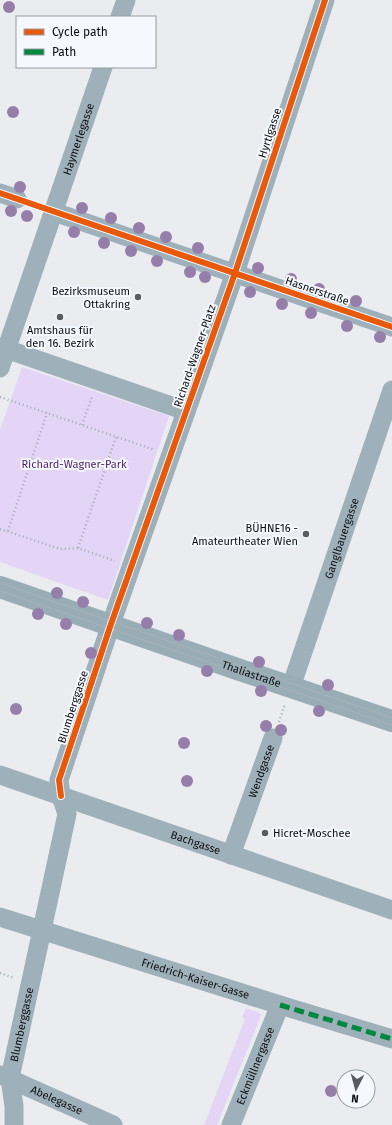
<svg xmlns="http://www.w3.org/2000/svg" width="392" height="1125" font-family="'Fira Sans',sans-serif">
	<style>
		.green { fill: #e4d5f6 }
		.lines { fill: none; stroke-linecap: round; stroke-linejoin: round }
		.path { stroke: #a2adb3; stroke-width: 2.5; stroke-dasharray: 1 3; stroke-linecap: butt }
		.minor { stroke: #9eb0b9; stroke-width: 19 }
		.secondary { stroke: #98adb6; stroke-width: 22 }
		.tram { stroke: #aab2b6; stroke-width: 1 }
		.quiet { stroke: #00873e; stroke-width: 5; stroke-dasharray: 10 5; stroke-linecap: butt }
		.cycleway-casing { stroke: #f5f9ff; stroke-width: 8 }
		.cycleway { stroke: #e8590c; stroke-width: 6 }
		.tree { fill: #967eaa }
		.poi-dot { fill: #5a5c5e; stroke: #f5f9ff; stroke-width: 1.5 }
		.labels { text-anchor: middle; dominant-baseline: central; stroke-width: 4; stroke-linejoin: round; paint-order: stroke }
		.street-label { font-size: 11px; fill: #0d0e10; stroke: #f5f9ff }
		.poi-label { font-size: 11px; fill: #0d0e10; stroke: #f5f9ff; text-anchor: end }
		.park-label { font-size: 11px; fill: #512471; stroke: #f5f9ff }
	</style>
	<rect width="100%" height="100%" fill="#eaecef"/>
	<!-- green -->
	<g class="green">
		<polygon points="22,367 169,416 108,600 0,562 0,430"/>
		<polygon points="246,1008 260,1013 261,1016 217,1125 204,1125 245,1019 242,1017"/>
	</g>
	<g class="lines">
		<!-- path -->
		<g class="path">
			<polyline points="0,397 155,450"/>
			<polyline points="82,425 92,397"/>
			<polyline points="0,529 60,549 78,548 115,561"/>
			<polyline points="8,531 47,413"/>
			<polyline points="78,548 116,437"/>
			<polyline points="279,722 285,704"/>
			<polyline points="0,973 14,978"/>
		</g>
		<!-- minor -->
		<g class="minor">
			<polyline points="120,17 126,0"/>
			<polyline points="0,193 17,199"/>
			<polyline points="54,212 392,327"/>
			<polyline points="6,349 186,411"/>
			<path id="s1" d="M0,368L103,67"/>
			<path id="s2" d="M291,687L392,390"/>
			<path id="s3" d="M0,775L392,910"/>
			<path id="s4" d="M231,855L273,738"/>
			<path id="s5" d="M0,917L280,1005L392,1039"/>
			<path id="s6" d="M1,1075L113,1125"/>
			<path id="s7" d="M14,1125V1106L10,1078L67,814L61,796L59,780L111,624L235,273L325,0"/>
			<path id="s8" d="M231,1125L280,1005"/>
		</g>
		<!-- secondary -->
		<path class="secondary" id="s9" d="M0,587L240,670L392,721"/>
		<!-- tram -->
		<g class="tram">
			<polyline points="0,583 392,718"/>
			<polyline points="0,591 392,725"/>
		</g>
		<!-- quiet -->
		<polyline class="quiet" points="280,1005 392,1039"/>
		<!-- cycleway casing -->
		<g class="cycleway-casing">
			<g id="cycleway">
				<polyline points="0,193 392,327"/>
				<polyline points="61,796 59,780 111,624 235,273 325,0"/>
			</g>
		</g>
		<!-- cycleway -->
		<use href="#cycleway" class="cycleway"/>
	</g>
	<!-- trees -->
	<g class="tree">
		<circle cx="9" cy="7" r="6"/>
		<circle cx="13" cy="112" r="6"/>
		<circle cx="20" cy="187" r="6"/>
		<circle cx="82" cy="208" r="6"/>
		<circle cx="11" cy="211" r="6"/>
		<circle cx="27" cy="216" r="6"/>
		<circle cx="111" cy="218" r="6"/>
		<circle cx="139" cy="228" r="6"/>
		<circle cx="74" cy="232" r="6"/>
		<circle cx="166" cy="237" r="6"/>
		<circle cx="104" cy="243" r="6"/>
		<circle cx="198" cy="248" r="6"/>
		<circle cx="131" cy="251" r="6"/>
		<circle cx="157" cy="261" r="6"/>
		<circle cx="258" cy="268" r="6"/>
		<circle cx="190" cy="272" r="6"/>
		<circle cx="205" cy="277" r="6"/>
		<circle cx="291" cy="279" r="6"/>
		<circle cx="319" cy="289" r="6"/>
		<circle cx="250" cy="292" r="6"/>
		<circle cx="356" cy="301" r="6"/>
		<circle cx="282" cy="304" r="6"/>
		<circle cx="311" cy="313" r="6"/>
		<circle cx="347" cy="326" r="6"/>
		<circle cx="380" cy="337" r="6"/>
		<circle cx="57" cy="593" r="6"/>
		<circle cx="83" cy="602" r="6"/>
		<circle cx="38" cy="614" r="6"/>
		<circle cx="147" cy="623" r="6"/>
		<circle cx="66" cy="624" r="6"/>
		<circle cx="179" cy="635" r="6"/>
		<circle cx="91" cy="653" r="6"/>
		<circle cx="259" cy="662" r="6"/>
		<circle cx="207" cy="671" r="6"/>
		<circle cx="328" cy="685" r="6"/>
		<circle cx="261" cy="691" r="6"/>
		<circle cx="16" cy="709" r="6"/>
		<circle cx="319" cy="711" r="6"/>
		<circle cx="266" cy="726" r="6"/>
		<circle cx="281" cy="730" r="6"/>
		<circle cx="184" cy="743" r="6"/>
		<circle cx="187" cy="781" r="6"/>
		<circle cx="331" cy="1091" r="6"/>
	</g>
	<!-- markers -->
	<g class="poi-dot">
		<circle cx="138" cy="297" r="4"/>
		<circle cx="60" cy="317" r="4"/>
		<circle cx="306" cy="534" r="4"/>
		<circle cx="265" cy="833" r="4"/>
	</g>
	<g class="labels">
		<!-- street labels -->
		<g class="street-label">
			<text transform="translate(270 133) rotate(-72)">Hyrtlgasse</text>
			<text stroke="none"><textPath href="#s1" startOffset="242">Haymerlegasse</textPath></text>
			<text transform="translate(317 291) rotate(19)">Hasnerstraße</text>
			<text transform="translate(195 356) rotate(-71)">Richard-Wagner-Platz</text>
			<text stroke="none"><textPath href="#s2" startOffset="157">Ganglbauergasse</textPath></text>
			<text stroke="none"><textPath href="#s9" startOffset="266">Thaliastraße</textPath></text>
			<text transform="translate(73 707) rotate(-72)">Blumberggasse</text>
			<text stroke="none"><textPath href="#s4" startOffset="89">Wendgasse</textPath></text>
			<text stroke="none"><textPath href="#s3" startOffset="207">Bachgasse</textPath></text>
			<text stroke="none"><textPath href="#s5" startOffset="205">Friedrich-Kaiser-Gasse</textPath></text>
			<text stroke="none"><textPath href="#s7" startOffset="102">Blumberggasse</textPath></text>
			<text stroke="none"><textPath href="#s8" startOffset="64">Eckmüllnergasse</textPath></text>
			<text stroke="none"><textPath href="#s6" startOffset="61">Abelegasse</textPath></text>
		</g>
		<!-- poi labels -->
		<g class="poi-label">
			<text x="130" y="291">Bezirksmuseum<tspan x="130" dy="13">Ottakring</tspan></text>
			<text x="60" y="330" text-anchor="middle">Amtshaus für<tspan x="60" dy="13">den 16. Bezirk</tspan></text>
			<text x="298" y="528">BÜHNE16 -<tspan x="298" dy="13">Amateurtheater Wien</tspan></text>
			<text x="273" y="833" text-anchor="start">Hicret-Moschee</text>
		</g>
		<!-- park labels -->
		<g class="park-label">
			<text x="74" y="464">Richard-Wagner-Park</text>
		</g>
	</g>
	<!-- legend -->
	<rect x="16" y="16" width="140" height="52" fill="#f5f9ff" stroke="#989b9f"/>
	<rect x="24" y="29" width="20" height="6" fill="#e8590c" stroke="#989b9f"/>
	<text x="52" y="36" font-size="12" fill="#0d0e10">Cycle path</text>
	<rect x="24" y="49" width="20" height="6" fill="#00873e" stroke="#989b9f"/>
	<text x="52" y="56" font-size="12" fill="#0d0e10">Path</text>
	<!-- north arrow -->
	<g transform="translate(356 1089) rotate(186)"><circle r="19" fill="#f5f9ff" stroke="#989b9f"/>
	<path d="M0-3L7 15L0 10L-7 15Z" fill="#5a5c5e"/>
	<text y="-6" font-size="11" font-weight="bold" text-anchor="middle" fill="#0d0e10">N</text>
	</g>
</svg>
